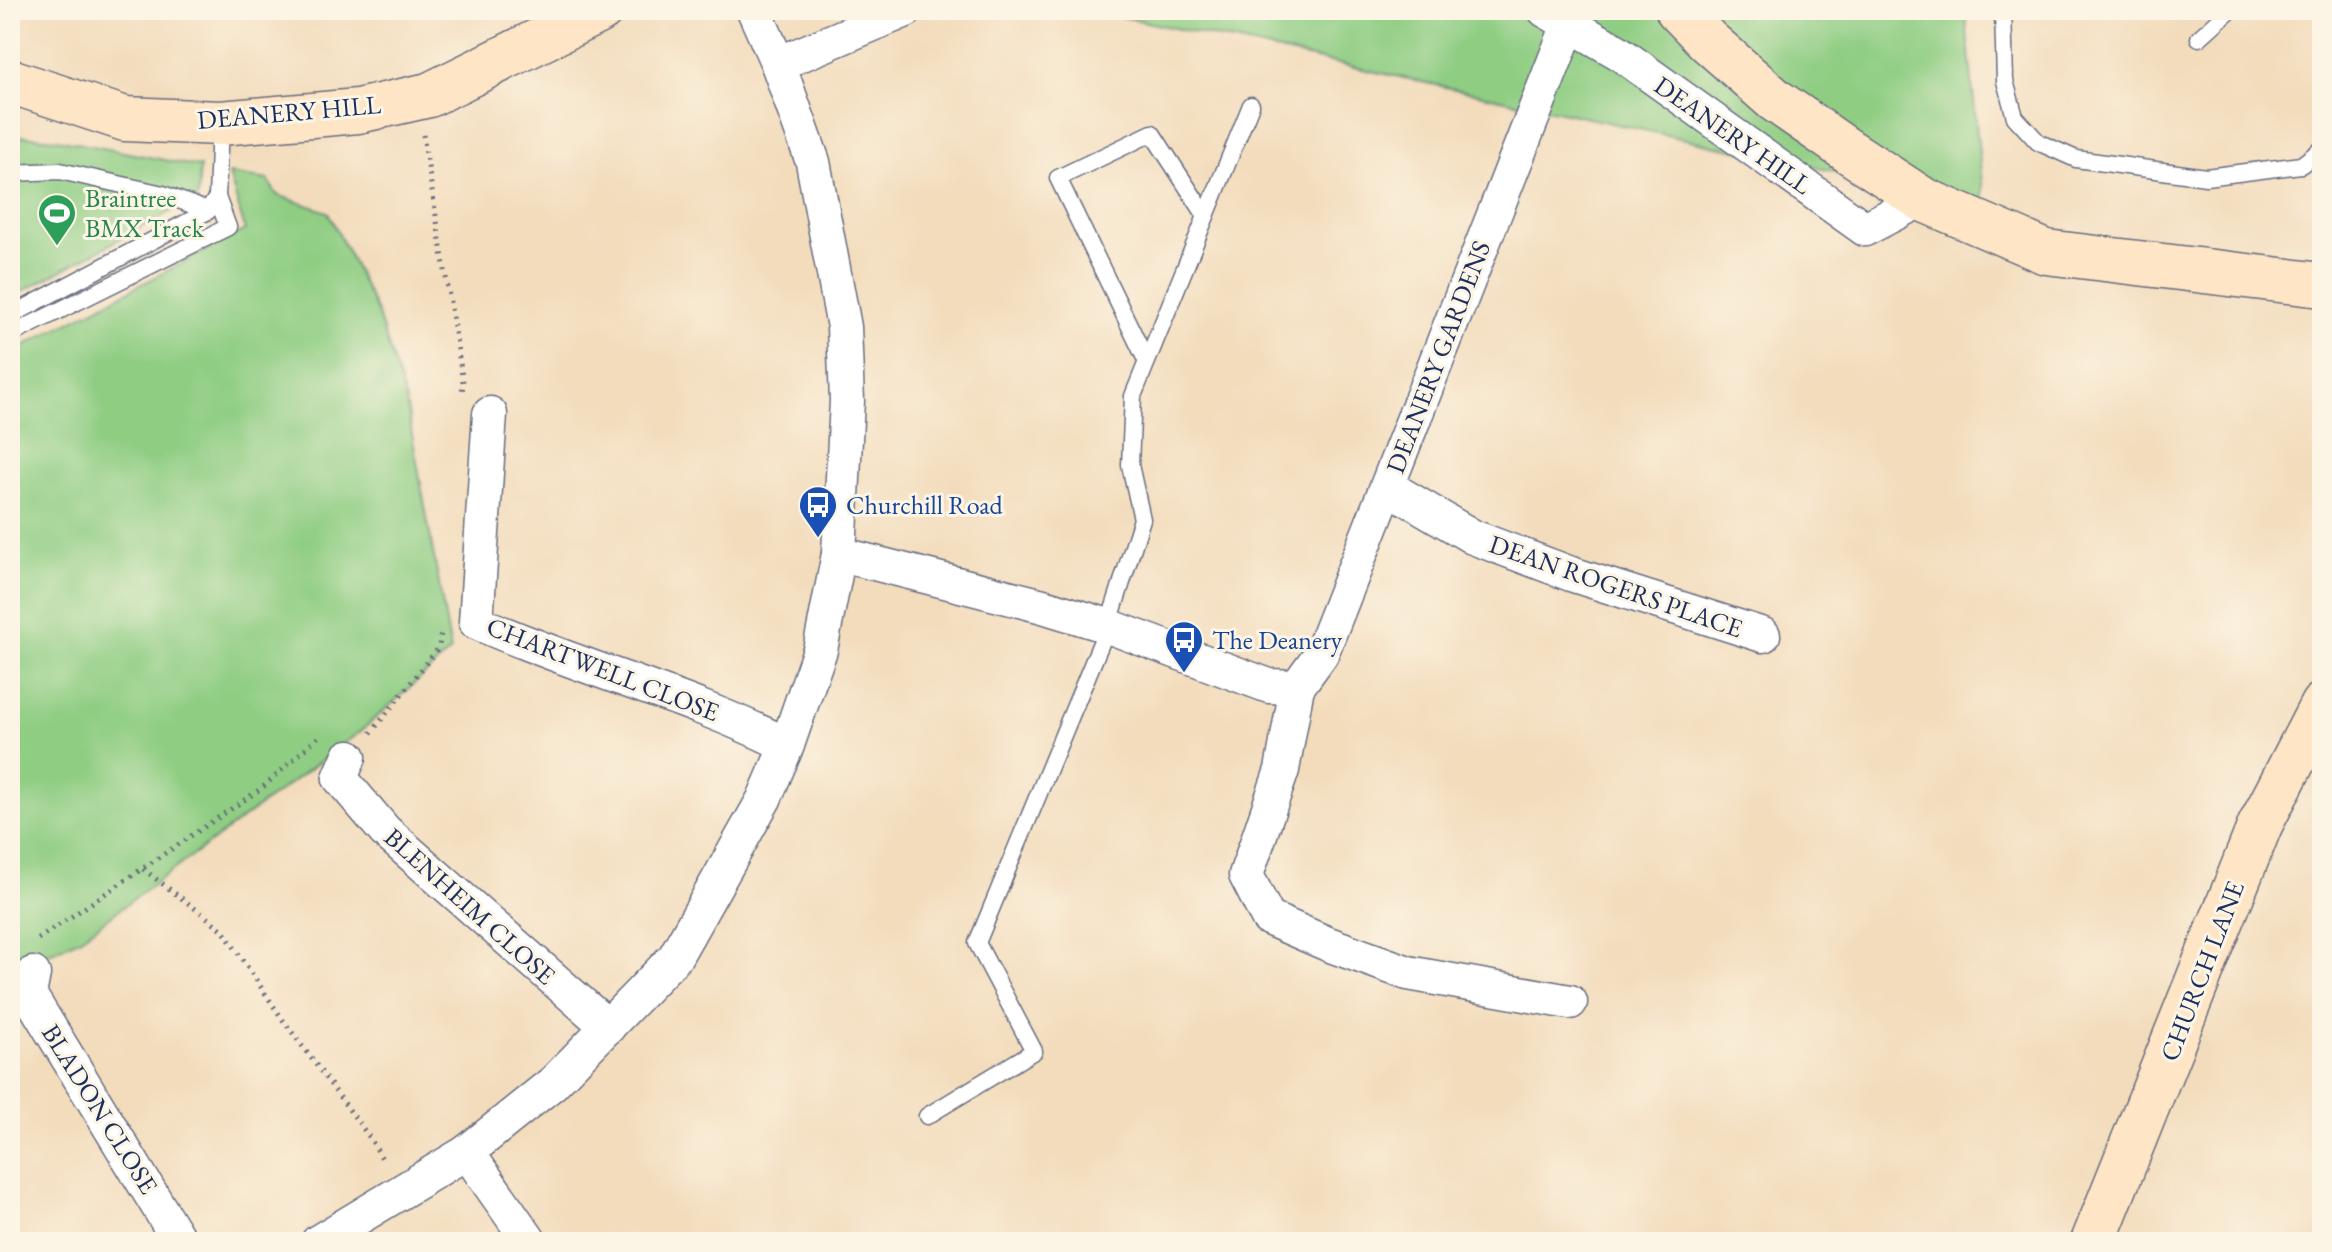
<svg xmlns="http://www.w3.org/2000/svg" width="2332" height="1252" font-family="'EB Garamond',serif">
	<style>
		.green { fill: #8fcd83; stroke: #557e70; stroke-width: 2 }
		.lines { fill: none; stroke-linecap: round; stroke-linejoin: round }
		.lane-casing { stroke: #676c7f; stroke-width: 19 }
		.street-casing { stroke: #676c7f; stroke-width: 37 }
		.secondary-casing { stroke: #676c7f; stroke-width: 47 }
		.path { stroke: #676c7f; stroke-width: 5; stroke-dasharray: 2 6; stroke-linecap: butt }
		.lane { stroke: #fff; stroke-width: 16 }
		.street { stroke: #fff; stroke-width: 34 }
		.secondary { stroke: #fde5c5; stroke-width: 44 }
		.labels { text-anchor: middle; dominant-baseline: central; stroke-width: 6; stroke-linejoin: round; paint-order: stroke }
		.street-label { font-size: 26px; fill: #1b2f5e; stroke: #fcf5e5 }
		.leisure-label { font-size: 26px; fill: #27864d; stroke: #fcf5e5; text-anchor: start }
		.transit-label { font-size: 26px; fill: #164399; stroke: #fcf5e5; text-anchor: start }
	</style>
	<rect width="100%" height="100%" fill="#fcf5e5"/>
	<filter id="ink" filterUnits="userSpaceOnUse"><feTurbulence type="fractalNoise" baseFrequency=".0125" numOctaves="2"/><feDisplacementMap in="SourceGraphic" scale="16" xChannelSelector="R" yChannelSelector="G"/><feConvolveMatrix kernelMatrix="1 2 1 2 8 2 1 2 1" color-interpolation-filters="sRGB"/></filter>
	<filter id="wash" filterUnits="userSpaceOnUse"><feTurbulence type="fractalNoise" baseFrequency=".006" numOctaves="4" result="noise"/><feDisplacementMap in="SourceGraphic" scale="32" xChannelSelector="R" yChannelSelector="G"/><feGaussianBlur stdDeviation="1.8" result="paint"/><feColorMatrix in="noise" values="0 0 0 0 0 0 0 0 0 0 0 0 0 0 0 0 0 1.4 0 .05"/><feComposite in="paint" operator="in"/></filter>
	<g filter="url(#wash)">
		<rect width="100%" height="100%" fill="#f3dcbc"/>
		<!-- green -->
		<g class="green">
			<polygon points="1091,10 1965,10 1984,204"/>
			<polygon points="10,135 57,139 200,167 198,197 10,298"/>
			<polygon points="229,174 268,180 277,195 328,212 377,312 406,401 451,651 361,731 81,938 23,966 10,963 10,353 245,230"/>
		</g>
	</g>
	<g filter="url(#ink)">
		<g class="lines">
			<!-- lane casing -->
			<g class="lane-casing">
				<g id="lane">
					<polyline points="2003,10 2005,81 2015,117 2038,142 2076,159 2206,177 2301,165 2322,149"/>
					<polyline points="2199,38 2230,10"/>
					<polyline points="10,173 60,171 163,194 208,211"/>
					<polyline points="10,316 208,211 217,197"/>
					<polyline points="10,335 228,227 217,197 220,124"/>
					<polyline points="1146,360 1058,178 1152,133 1206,216"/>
					<polyline points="927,1116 1034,1051 977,943 1108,626 1142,519 1130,465 1133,396 1251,105"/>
				</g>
			</g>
			<!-- street casing -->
			<g class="street-casing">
				<g id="street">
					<polyline points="1545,10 1618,52 1865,229 1922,199"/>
					<polyline points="1570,22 1321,654 1297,687 1282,770 1246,875 1268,918 1328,944 1408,973 1570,1002"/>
					<polyline points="778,64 906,10"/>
					<path d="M490,414L476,622C578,668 687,695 787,745"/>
					<polyline points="1388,487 1473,537 1571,574 1763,635"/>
					<polyline points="839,554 1043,606 1108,626 1269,686 1297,687"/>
					<polyline points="349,757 340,778 385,831 608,1027"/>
					<polyline points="33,974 29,994 180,1242"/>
					<polyline points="467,1152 530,1242"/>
					<polyline points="318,1242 467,1152 553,1083 675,957 764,799 787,745 820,650 839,554 847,401 844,327 813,162 778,64 754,10"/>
				</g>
			</g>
			<!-- secondary casing -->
			<g class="secondary-casing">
				<g id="secondary">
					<polyline points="1678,10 1708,41 1775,100 1850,152 1922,199 2046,252 2322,285"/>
					<polyline points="10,81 125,119 220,123 358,111 429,95 601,10"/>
					<polyline points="2093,1242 2260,825 2322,705"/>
				</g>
			</g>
			<!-- path -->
			<g class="path">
				<polyline points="423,135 463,382 462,394"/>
				<polyline points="371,733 439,647 441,631"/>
				<polyline points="143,869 222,929 283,1020 370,1138 384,1162"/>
				<polyline points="38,939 262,788 318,737"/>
			</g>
			<!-- lane -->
			<use href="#lane" class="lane"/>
			<!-- street -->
			<use href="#street" class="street"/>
			<!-- secondary -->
			<use href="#secondary" class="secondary"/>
		</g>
	</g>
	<!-- icons -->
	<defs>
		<g id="stadium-pin" transform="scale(2)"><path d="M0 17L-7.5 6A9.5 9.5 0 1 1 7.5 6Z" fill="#2e9e5b" stroke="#fcf5e5"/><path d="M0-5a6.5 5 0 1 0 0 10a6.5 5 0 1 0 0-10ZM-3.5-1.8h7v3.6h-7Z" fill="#fff"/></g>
		<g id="bus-pin" transform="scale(2)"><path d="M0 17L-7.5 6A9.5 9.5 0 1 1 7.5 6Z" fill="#1a4fb4" stroke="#fcf5e5"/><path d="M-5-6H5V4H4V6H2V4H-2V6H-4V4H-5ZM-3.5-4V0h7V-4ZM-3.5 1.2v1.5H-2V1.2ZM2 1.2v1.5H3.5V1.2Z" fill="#fff"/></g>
	</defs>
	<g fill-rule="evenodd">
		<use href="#stadium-pin" x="57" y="213"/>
		<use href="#bus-pin" x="818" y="505"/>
		<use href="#bus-pin" x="1184" y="640"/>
	</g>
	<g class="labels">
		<!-- street labels -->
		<g class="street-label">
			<text transform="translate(289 112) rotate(-5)">DEANERY HILL</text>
			<text transform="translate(1733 135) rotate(35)">DEANERY HILL</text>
			<text transform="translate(1438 357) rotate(-69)">DEANERY GARDENS</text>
			<text transform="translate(1616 586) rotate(19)">DEAN ROGERS PLACE</text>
			<text transform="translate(603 669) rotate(21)">CHARTWELL CLOSE</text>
			<text transform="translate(470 906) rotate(42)">BLENHEIM CLOSE</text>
			<text transform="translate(2202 971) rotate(-69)">CHURCH LANE</text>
			<text transform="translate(100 1109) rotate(58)">BLADON CLOSE</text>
		</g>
		<!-- leisure labels -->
		<g class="leisure-label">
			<text x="85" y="198">Braintree<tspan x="85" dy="30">BMX Track</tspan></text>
		</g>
		<!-- transit labels -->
		<g class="transit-label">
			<text x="846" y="505">Churchill Road</text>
			<text x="1212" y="640">The Deanery</text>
		</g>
	</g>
	<!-- margin -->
	<rect width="2332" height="1252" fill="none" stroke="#fcf5e5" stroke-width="40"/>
</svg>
